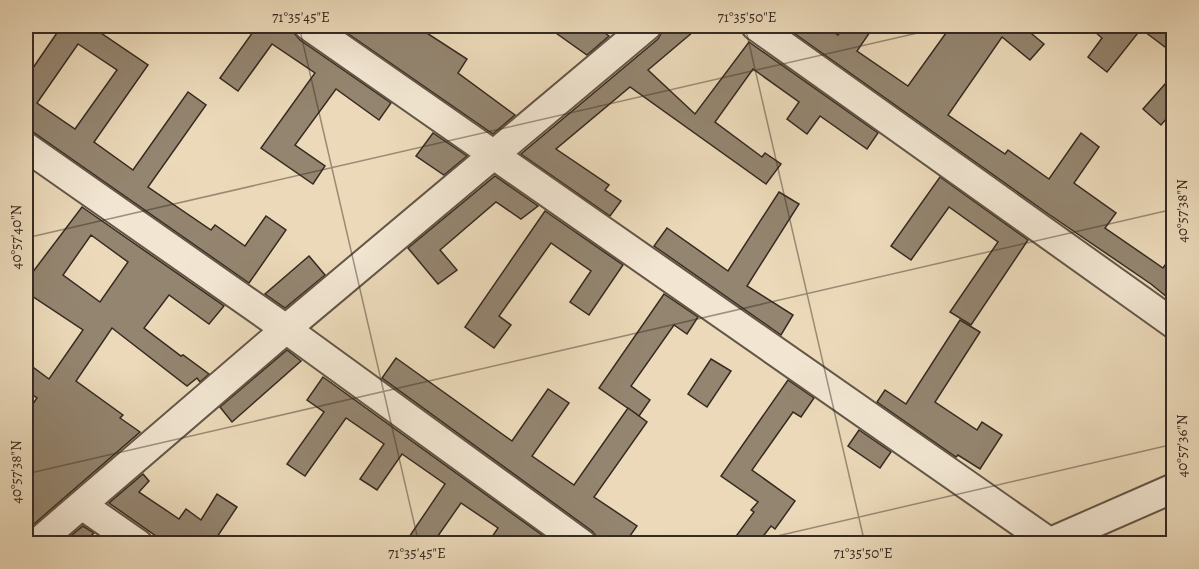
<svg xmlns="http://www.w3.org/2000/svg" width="1199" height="569" font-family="Alegreya,serif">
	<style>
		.building { fill: #948570; stroke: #362a21; stroke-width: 1.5; fill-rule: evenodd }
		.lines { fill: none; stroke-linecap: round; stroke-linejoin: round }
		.minor-casing { stroke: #635647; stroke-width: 32 }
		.minor { stroke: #f2e6d2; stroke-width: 28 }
		.ticks { fill: none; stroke: #362a21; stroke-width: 1.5; stroke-opacity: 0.45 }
		.neatline { fill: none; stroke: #362a21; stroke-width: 2 }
		.ticks-label { font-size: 15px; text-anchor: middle; fill: #362a21 }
	</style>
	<rect width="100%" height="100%" fill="#ebd9b9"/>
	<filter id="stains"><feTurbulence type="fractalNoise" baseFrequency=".00333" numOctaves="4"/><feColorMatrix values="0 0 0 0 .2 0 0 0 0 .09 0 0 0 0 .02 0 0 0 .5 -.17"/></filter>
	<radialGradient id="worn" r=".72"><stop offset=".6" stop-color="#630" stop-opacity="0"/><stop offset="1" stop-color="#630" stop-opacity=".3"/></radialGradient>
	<!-- building -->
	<g class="building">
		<path d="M52,26H106L101,33L148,65L94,142L133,170L188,92L206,105L148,187L211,230L215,225L245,246L266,216L286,230L249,283L26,127V78L59,30ZM78,44L117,70L75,129L37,103Z"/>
		<polygon points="243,26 293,26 294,33 300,40 391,103 379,120 336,89 295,145 325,166 313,184 261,148 315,73 272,44 238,91 220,78 253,32"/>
		<polygon points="337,26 416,26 467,59 458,73 515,115 493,134"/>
		<polygon points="546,26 595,26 609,36 587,55"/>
		<polygon points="663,26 700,26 648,70 695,114 749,42 878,133 867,149 820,116 807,134 787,119 799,102 753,69 715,122 762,157 765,153 781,164 766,184 630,87 556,149 609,185 605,190 621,201 610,216 521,154 658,39 662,32"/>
		<polygon points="784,26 824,26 838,35 845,26 874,26 857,51 908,86 951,26 1040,26 1032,34 1044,44 1030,60 1002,37 948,115 1005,154 1008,150 1049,179 1081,133 1099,147 1074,183 1116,213 1105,228 1163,268 1173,254 1173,302 1151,284 1047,213"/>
		<polygon points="1088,26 1173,26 1173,53 1141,29 1107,72 1088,57 1102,38"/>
		<polygon points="1173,75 1173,111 1161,125 1143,109"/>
		<polygon points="433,133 467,156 444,175 416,156"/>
		<polygon points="495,176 538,206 521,219 496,202 440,250 457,270 438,284 408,248"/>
		<polygon points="940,177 1028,240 971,325 950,312 998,242 949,207 911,260 891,246"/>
		<polygon points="779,192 799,204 747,286 793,315 781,335 654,246 667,228 728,271"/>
		<path d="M82,207L224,306L209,324L169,295L144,328L181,356L183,355L209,374L200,382L197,378L187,386L112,328L76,381L123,415L120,418L140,432L26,531V414L37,398L26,390V362L49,379L83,330L26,292V281ZM91,235L128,262L100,302L63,275Z"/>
		<polygon points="545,211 623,265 589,315 570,302 591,271 551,243 499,316 511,325 494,348 465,327"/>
		<polygon points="309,256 325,275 285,308 265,294"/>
		<polygon points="664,294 698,317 687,334 674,325 631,386 650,400 639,416 599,388"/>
		<polygon points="960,320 980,332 935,402 977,430 982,422 1002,435 980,469 958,455 956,457 877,402 885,390 906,404"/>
		<polygon points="287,350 301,361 232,422 220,407"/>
		<polygon points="396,358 512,441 548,389 569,403 532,456 574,485 628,408 647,422 594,497 637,526 625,543 598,543 597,537 592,531 382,378"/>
		<polygon points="711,359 731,371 707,407 688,394"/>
		<polygon points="323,377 553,543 488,543 498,528 461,503 433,543 405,543 445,484 402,454 377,490 360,479 384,444 346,418 305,476 287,464 324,412 307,400"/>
		<polygon points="788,380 814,398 801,417 793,412 752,470 795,501 775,529 771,526 758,543 731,543 754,512 751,510 758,502 721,476"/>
		<polygon points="859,430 891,452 880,468 848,446"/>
		<polygon points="143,474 149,481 139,492 179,519 186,509 201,520 217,494 237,507 213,543 166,543 109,503"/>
		<polygon points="83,526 94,533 82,543 62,543"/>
	</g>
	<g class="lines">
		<!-- minor casing -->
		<g class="minor-casing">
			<g id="minor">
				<polyline points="309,26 1049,542"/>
				<polyline points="756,26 1174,324"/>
				<polyline points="26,147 286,329 582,544"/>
				<polyline points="82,505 138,544"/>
				<polyline points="36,544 286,329 647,26"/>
				<polyline points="1046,544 1174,488"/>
			</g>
		</g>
		<!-- minor -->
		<use href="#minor" class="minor"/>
	</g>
	<!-- ticks -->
	<path class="ticks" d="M299,26L419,544M745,26L865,544M26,238L948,26M26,474L1174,209M743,544L1174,444"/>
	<!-- margin -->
	<rect width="1199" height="569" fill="none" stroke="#ebd9b9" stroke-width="66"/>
	<rect x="33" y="33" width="1133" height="503" class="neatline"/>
	<g class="ticks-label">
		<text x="301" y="22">71°35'45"E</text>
		<text x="747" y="22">71°35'50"E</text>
		<text transform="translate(1182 211) rotate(-90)" y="5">40°57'38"N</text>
		<text transform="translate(16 237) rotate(-90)" y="5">40°57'40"N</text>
		<text transform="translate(1182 446) rotate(-90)" y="5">40°57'36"N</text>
		<text transform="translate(16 472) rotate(-90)" y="5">40°57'38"N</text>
		<text x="417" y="558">71°35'45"E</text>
		<text x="863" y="558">71°35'50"E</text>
	</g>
	<rect width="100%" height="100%" filter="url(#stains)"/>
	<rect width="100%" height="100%" fill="url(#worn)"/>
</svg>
